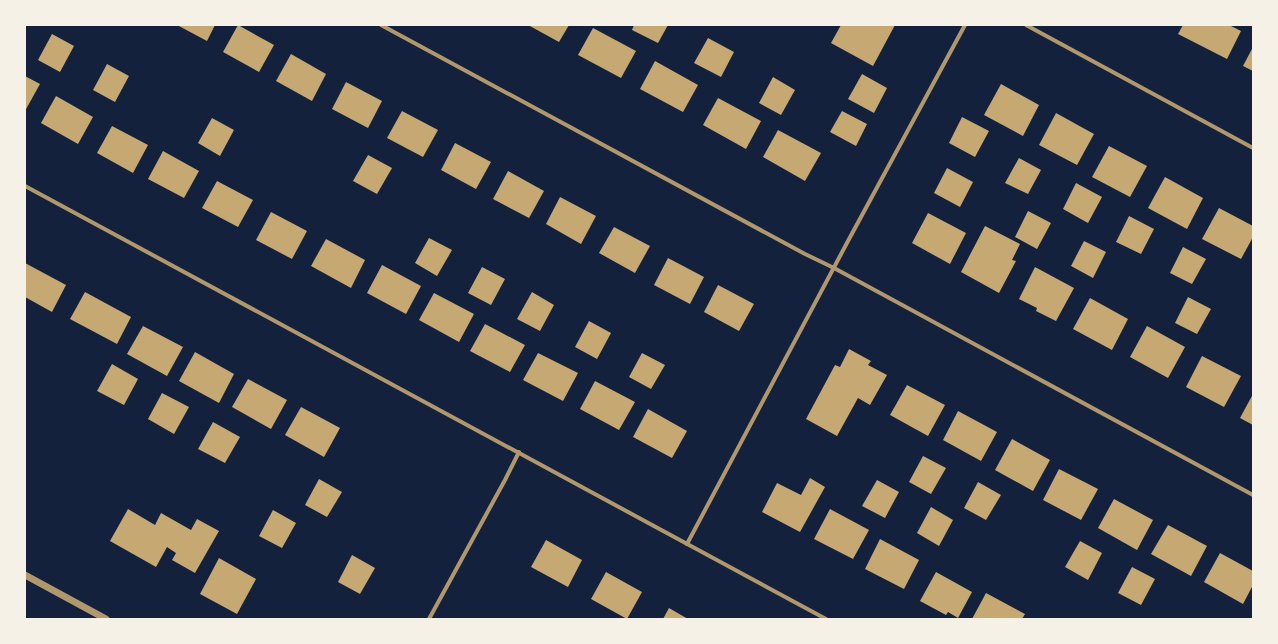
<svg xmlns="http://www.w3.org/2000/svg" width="1278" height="644" font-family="Jost,sans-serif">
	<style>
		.building { fill: #c6a872 }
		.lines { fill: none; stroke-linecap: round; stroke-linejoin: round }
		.minor { stroke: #b1986c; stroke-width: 4 }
		.tertiary { stroke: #b1986c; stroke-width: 7 }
	</style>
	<rect width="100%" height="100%" fill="#14213d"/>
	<!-- building -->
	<g class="building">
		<polygon points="177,25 215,25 207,41"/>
		<polygon points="238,25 274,45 259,72 223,52"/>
		<polygon points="528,25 569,25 559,42"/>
		<polygon points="634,25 668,25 658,43 632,30"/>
		<polygon points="841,25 895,25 873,66 831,43"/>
		<polygon points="1183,25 1229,25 1241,31 1227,59 1178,34"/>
		<polygon points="593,28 636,51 621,78 578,55"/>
		<polygon points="52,34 74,46 60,72 38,60"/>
		<polygon points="708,38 734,52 721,77 694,63"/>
		<polygon points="1253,47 1253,71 1243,66"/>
		<polygon points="291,54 326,74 312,101 276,81"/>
		<polygon points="655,61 698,85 683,112 640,89"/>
		<polygon points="107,64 129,76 115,102 93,90"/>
		<polygon points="862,74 887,88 874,113 848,99"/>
		<polygon points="25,76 40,84 25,111"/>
		<polygon points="773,77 795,90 781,115 759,103"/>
		<polygon points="346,82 382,101 368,128 332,109"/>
		<polygon points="1001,84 1039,105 1023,136 984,115"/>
		<polygon points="56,96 93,117 78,144 41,123"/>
		<polygon points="718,98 761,121 746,149 703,125"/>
		<polygon points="402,111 438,130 423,157 387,138"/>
		<polygon points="842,111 867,124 856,146 830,132"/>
		<polygon points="1056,113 1094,134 1077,165 1039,145"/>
		<polygon points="962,117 989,131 975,157 949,143"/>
		<polygon points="212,118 234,130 220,156 198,143"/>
		<polygon points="112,126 148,145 133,173 97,153"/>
		<polygon points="778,130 821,153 805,181 763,157"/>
		<polygon points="455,143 491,162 476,189 441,170"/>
		<polygon points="1109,146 1147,166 1130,197 1092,177"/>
		<polygon points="163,151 199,171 184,198 148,179"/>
		<polygon points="368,155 392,168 377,194 353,181"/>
		<polygon points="1019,158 1041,170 1028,194 1005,183"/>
		<polygon points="947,168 973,182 960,207 934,193"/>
		<polygon points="508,171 544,191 529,218 493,199"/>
		<polygon points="1165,177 1203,198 1187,229 1148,208"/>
		<polygon points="217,181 253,200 238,227 202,208"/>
		<polygon points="1076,183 1102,197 1088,223 1063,209"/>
		<polygon points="560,197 596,216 581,244 546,224"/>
		<polygon points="1219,208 1253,226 1253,237 1241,259 1202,239"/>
		<polygon points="1028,211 1051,223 1037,249 1015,237"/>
		<polygon points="271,212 307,231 292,259 256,240"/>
		<polygon points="928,213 966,233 950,264 912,243"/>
		<polygon points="1129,216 1154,229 1141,254 1116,242"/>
		<polygon points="985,226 1020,244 1012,260 1016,261 999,293 961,272"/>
		<polygon points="614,227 650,246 635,273 599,253"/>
		<polygon points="429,238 452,250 437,276 415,263"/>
		<polygon points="326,239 365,260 351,288 311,266"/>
		<polygon points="1084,241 1106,252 1093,278 1071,266"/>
		<polygon points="1183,247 1206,259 1192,284 1170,273"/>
		<polygon points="668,258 704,277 690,304 654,285"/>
		<polygon points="25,263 66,285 52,312 25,297"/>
		<polygon points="382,265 421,286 406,314 367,293"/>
		<polygon points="482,267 505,279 491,305 468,293"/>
		<polygon points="1035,267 1074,288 1056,321 1036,311 1037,308 1019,299"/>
		<polygon points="718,285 754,304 739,331 704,312"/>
		<polygon points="85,292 131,317 117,344 70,319"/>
		<polygon points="532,292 554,305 540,331 517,319"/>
		<polygon points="434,293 474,314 459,342 419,320"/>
		<polygon points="1188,297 1211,309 1197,334 1175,323"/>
		<polygon points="1090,298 1128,319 1112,350 1073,329"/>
		<polygon points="589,321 611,333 597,359 575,347"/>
		<polygon points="485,324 525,345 510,372 470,351"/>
		<polygon points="143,326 183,347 167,376 127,354"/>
		<polygon points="1147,326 1185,347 1168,378 1130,357"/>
		<polygon points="849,349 871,361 868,365 887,375 870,405 858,398 837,436 806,419 835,365 840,367"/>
		<polygon points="195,352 234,374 219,403 179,381"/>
		<polygon points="538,353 578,373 563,401 523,380"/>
		<polygon points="642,353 665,365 651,389 629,377"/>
		<polygon points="1202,356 1241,376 1224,407 1186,387"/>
		<polygon points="112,364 138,379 124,405 97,391"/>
		<polygon points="248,379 287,400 271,429 232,407"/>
		<polygon points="595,381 635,402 619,430 580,409"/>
		<polygon points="907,385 945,405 928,436 890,415"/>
		<polygon points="162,393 189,407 174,434 148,419"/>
		<polygon points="1253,394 1253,425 1240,418"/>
		<polygon points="301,407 340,428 324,457 285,435"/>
		<polygon points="648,409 687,431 672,458 633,437"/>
		<polygon points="958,411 997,432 981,461 943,440"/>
		<polygon points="213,422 240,437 225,463 198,449"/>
		<polygon points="1012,439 1050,460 1033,491 995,470"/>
		<polygon points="923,456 946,468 931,494 909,482"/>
		<polygon points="1059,469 1098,489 1081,520 1043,500"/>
		<polygon points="810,478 825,487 800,532 762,512 777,483 801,495"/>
		<polygon points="319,479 342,492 327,517 305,505"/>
		<polygon points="877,480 899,492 885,518 862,506"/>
		<polygon points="978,482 1001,495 986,520 964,508"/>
		<polygon points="1114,499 1153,520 1137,550 1098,528"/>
		<polygon points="931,507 953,520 939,546 917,533"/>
		<polygon points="128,509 155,525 161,513 191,530 197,519 219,531 195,573 172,560 176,553 167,547 156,567 110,541"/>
		<polygon points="830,509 869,530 853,559 814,539"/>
		<polygon points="273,510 296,523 282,548 259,536"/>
		<polygon points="1168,525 1207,546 1191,576 1151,554"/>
		<polygon points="880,539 919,560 904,589 865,569"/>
		<polygon points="546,540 582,560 568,587 531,567"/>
		<polygon points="1080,541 1102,553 1088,580 1065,567"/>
		<polygon points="1220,553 1253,571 1253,585 1243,604 1204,582"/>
		<polygon points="352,555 375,568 360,594 338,582"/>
		<polygon points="219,558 256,579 237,614 200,594"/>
		<polygon points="1132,567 1155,579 1141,605 1118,593"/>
		<polygon points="606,572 642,592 627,619 591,599"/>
		<polygon points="936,572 972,592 958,618 948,612 946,615 920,601"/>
		<polygon points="986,593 1025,614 1022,619 972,619"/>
		<polygon points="669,608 688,619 663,619"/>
	</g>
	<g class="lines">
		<!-- minor -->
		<g class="minor">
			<polyline points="381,25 805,254 834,268 1253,495"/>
			<polyline points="1026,25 1253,148"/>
			<polyline points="25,186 826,619"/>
			<polyline points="687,544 848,241 965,25"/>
			<polyline points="429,619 505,480 519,452"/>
		</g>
		<!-- tertiary -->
		<polyline class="tertiary" points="25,575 106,619"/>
	</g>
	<!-- border -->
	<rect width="1278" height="644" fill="none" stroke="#f6f1e7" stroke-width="52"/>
</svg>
